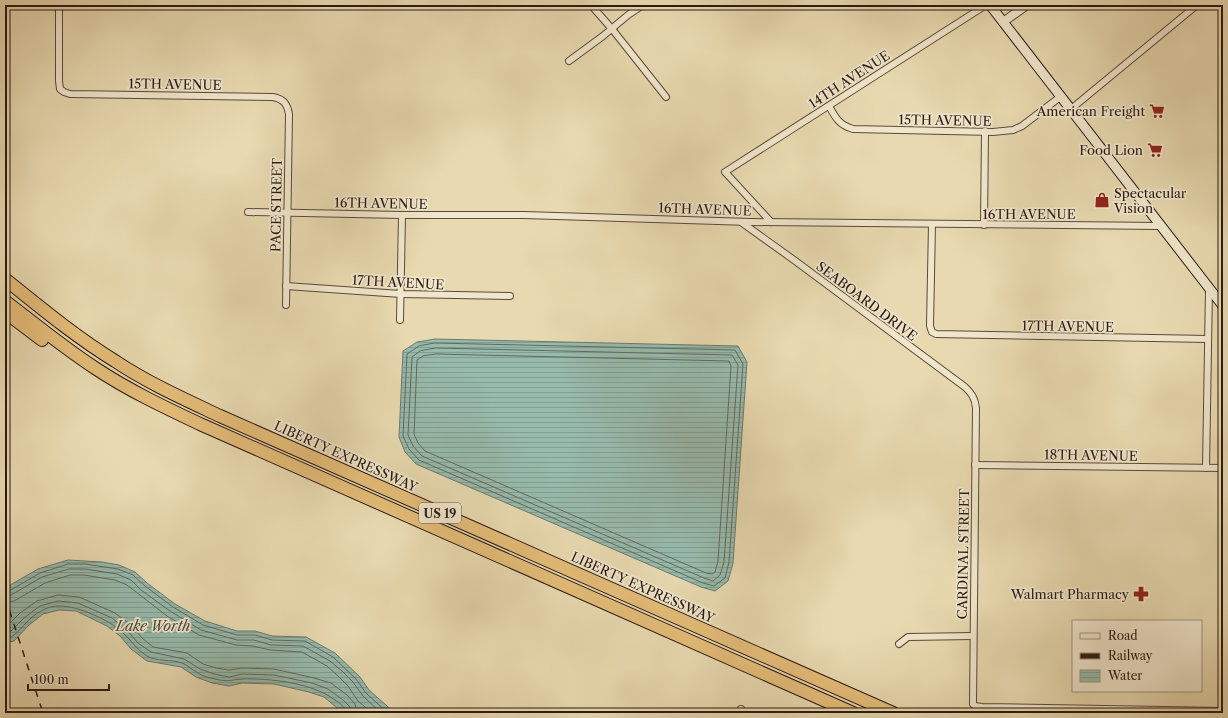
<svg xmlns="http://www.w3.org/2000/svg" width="1228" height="718" font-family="'Libre Caslon Text',serif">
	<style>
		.water { fill: url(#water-rules); stroke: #6b7a6f }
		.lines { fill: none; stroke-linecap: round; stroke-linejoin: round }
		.shore { stroke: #606a60; stroke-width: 1 }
		.minor-casing { stroke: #594a3a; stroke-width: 8 }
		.tertiary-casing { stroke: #594a3a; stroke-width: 10 }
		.secondary-casing { stroke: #291a13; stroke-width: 11 }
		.motorway-casing { stroke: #291a13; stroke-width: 14 }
		.minor { stroke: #f0e6cc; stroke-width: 6 }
		.tertiary { stroke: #f0e6cc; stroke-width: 8 }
		.secondary { stroke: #f0e6cc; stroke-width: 9 }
		.motorway { stroke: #e4bc78; stroke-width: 12 }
		.rail { stroke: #291a13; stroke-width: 1.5; stroke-dasharray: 7 7; stroke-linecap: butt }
		.labels { text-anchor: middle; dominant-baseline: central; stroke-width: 3.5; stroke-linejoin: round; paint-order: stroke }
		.shield { fill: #f0e6cc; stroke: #65574a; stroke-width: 1 }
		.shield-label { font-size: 12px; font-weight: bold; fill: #291a13 }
		.street-label { font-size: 13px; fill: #291a13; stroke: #f0e6cc }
		.poi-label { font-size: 13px; fill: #291a13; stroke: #f0e6cc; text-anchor: end }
		.water-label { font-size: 14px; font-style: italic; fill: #4a4a41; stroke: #f0e6cc }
	</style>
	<defs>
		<pattern id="water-rules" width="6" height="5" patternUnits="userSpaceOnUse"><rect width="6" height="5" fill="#97baac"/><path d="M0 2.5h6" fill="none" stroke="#829f93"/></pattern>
	</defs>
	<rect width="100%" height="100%" fill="#e8d9b0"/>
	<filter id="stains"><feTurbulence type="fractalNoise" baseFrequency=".005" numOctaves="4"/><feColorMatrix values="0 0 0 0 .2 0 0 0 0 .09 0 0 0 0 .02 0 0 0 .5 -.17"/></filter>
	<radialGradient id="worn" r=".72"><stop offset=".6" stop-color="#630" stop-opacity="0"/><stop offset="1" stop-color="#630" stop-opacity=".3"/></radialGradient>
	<!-- water -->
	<g class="water">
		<polygon points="435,339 738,346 747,362 733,563 728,581 715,591 701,587 416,464 405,452 399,437 403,351 417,342"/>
		<polygon points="68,560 102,562 119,565 135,572 147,583 175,604 205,621 237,631 255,631 272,636 306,637 335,653 360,677 369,690 395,713 343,713 324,697 309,692 274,684 242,683 229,686 212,683 196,677 181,667 147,661 131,649 120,636 107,626 76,611 59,610 43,614 29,625 14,641 5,643 5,588 38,569"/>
	</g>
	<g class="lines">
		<!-- shore -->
		<g class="shore">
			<polygon points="435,343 735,350 743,364 729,562 725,578 714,586 703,583 419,460 409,449 403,436 407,354 419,346"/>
			<polygon points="436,348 732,355 738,365 724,562 720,575 713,581 704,578 422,456 413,446 408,435 412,357 420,351"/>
			<polygon points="436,354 729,361 731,366 718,561 715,572 712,574 706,573 425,451 418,443 414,434 417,360 423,356"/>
			<polyline points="5,592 9,591 40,573 68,564 85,564 118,569 133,575 145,586 173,607 203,625 237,635 255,635 272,640 305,641 333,657 356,679 366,693 388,713"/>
			<polyline points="5,597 11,595 42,577 69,569 85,569 117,574 131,580 141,590 170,611 201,630 237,640 254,640 271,645 303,646 330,661 342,671 353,682 363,696 381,713"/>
			<polyline points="5,603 14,601 45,583 70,575 84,575 115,580 127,585 167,616 199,635 236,645 253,646 270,650 302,652 327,666 337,675 348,686 358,701 372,713"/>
			<polyline points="5,628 20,613 37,601 58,595 79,597 115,613 130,624 142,638 153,647 187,653 203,664 216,668 229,670 242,668 274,669 314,678 331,683 347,695 355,704 357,713"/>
			<polyline points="5,634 9,633 24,618 40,606 58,601 78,603 112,618 126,629 138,643 151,652 184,659 200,669 214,674 229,677 242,674 274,675 312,683 328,689 343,700 350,707 351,713"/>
			<path d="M5,639C15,637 19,630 26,623C34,614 48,605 60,606C78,606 110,620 123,633C132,641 136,649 147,656C157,662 171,659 182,663C188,665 192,670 198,673C202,676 209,678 215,679C227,682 230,680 242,679C269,678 313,683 335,700C340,703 345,707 346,713"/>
		</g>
		<!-- minor casing -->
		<g class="minor-casing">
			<g id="minor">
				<path d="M59,5V81L60,89L64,92L70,94L273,97C283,99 287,103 289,114L286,305"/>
				<polyline points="591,5 612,29 666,97"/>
				<polyline points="569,61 603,36 628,15 643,5"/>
				<path d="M829,106C835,117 839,125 853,129L993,132L1013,130L1022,126L1060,97"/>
				<polyline points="1071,109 1197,5"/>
				<polyline points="248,212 402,215 524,215 750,222 1161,226"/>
				<path d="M741,222L794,260L965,387C972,394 975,398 976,408L973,704L975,706L982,707L1223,711"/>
				<polyline points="771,222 725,172 986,5"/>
				<polyline points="932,224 930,326 932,332 936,334 1208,339"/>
				<polyline points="984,225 985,131"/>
				<polyline points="286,286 401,294 510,296"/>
				<polyline points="400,320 402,215"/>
				<polyline points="975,465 1223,468"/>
				<polyline points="1206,468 1209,288"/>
				<polyline points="899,644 908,637 973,636"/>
				<polyline points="741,713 741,709"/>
			</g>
		</g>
		<!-- tertiary casing -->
		<g class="tertiary-casing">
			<polyline id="tertiary" points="1003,22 1027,5"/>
		</g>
		<!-- secondary casing -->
		<g class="secondary-casing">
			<polyline id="secondary" points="990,5 1223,306"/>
		</g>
		<!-- motorway casing -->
		<g class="motorway-casing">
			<g id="motorway">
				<path d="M5,279C41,308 76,337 115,361C148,383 184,399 220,416L893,713"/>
				<path d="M5,301C35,324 64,348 95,368C128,390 164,407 200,424L853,713"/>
				<polyline points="5,312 42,340"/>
			</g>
		</g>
		<!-- minor -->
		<use href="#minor" class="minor"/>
		<!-- tertiary -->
		<use href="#tertiary" class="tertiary"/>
		<!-- secondary -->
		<use href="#secondary" class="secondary"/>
		<!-- motorway -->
		<use href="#motorway" class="motorway"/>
		<!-- rail -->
		<polyline class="rail" points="5,597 43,713"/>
	</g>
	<!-- icons -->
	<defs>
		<g id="supermarket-bare" transform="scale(1.2)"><path d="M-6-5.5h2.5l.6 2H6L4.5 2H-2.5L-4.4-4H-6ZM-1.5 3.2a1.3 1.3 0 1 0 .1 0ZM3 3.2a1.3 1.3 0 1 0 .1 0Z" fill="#8f2418" stroke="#f0e6cc" stroke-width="2.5" paint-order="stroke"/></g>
		<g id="shop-bare" transform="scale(1.2)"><path d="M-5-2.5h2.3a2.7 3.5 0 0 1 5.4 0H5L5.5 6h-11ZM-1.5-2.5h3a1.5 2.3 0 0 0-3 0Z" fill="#8f2418" stroke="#f0e6cc" stroke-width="2.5" paint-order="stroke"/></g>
		<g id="pharmacy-bare" transform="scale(1.2)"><path d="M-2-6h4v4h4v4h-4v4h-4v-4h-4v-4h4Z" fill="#8f2418" stroke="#f0e6cc" stroke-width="2.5" paint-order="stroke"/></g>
	</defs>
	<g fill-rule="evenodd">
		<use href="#supermarket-bare" x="1157" y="111"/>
		<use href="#supermarket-bare" x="1155" y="150"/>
		<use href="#shop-bare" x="1102" y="200"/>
		<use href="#pharmacy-bare" x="1141" y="594"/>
	</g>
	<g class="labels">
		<!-- shield labels -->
		<rect class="shield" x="419" y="503" width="42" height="20" rx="3"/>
		<g class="shield-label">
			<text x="440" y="513">US 19</text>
		</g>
		<!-- street labels -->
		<g class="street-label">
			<text transform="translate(849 79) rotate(-33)">14TH AVENUE</text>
			<text transform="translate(175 84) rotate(1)">15TH AVENUE</text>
			<text transform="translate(945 120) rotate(1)">15TH AVENUE</text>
			<text transform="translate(381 203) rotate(1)">16TH AVENUE</text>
			<text transform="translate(276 205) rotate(-89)">PACE STREET</text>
			<text transform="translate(705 209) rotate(2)">16TH AVENUE</text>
			<text x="1029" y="214">16TH AVENUE</text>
			<text transform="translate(398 282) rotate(3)">17TH AVENUE</text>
			<text transform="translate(867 301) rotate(37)">SEABOARD DRIVE</text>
			<text transform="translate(1068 326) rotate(1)">17TH AVENUE</text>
			<text transform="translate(1091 455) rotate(1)">18TH AVENUE</text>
			<text transform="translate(346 456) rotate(24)">LIBERTY EXPRESSWAY</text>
			<text transform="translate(963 554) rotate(-89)">CARDINAL STREET</text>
			<text transform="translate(643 587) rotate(24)">LIBERTY EXPRESSWAY</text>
		</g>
		<!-- poi labels -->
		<g class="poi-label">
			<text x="1145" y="111">American Freight</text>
			<text x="1143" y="150">Food Lion</text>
			<text x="1114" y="193" text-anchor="start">Spectacular<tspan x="1114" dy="15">Vision</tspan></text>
			<text x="1129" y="594">Walmart Pharmacy</text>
		</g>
		<!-- water labels -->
		<g class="water-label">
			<text x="153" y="626">Lake Worth</text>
		</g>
	</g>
	<!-- margin -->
	<rect width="1228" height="718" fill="none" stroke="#e8d9b0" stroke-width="20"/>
	<rect x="6" y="6" width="1216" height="706" fill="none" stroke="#291a13" stroke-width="2"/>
	<rect x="10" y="10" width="1208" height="698" fill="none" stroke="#291a13"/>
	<!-- legend -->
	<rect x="1072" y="620" width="130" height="72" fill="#f0e6cc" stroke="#a09482"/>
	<rect x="1080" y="633" width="20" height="6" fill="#f0e6cc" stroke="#a09482"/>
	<text x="1108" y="640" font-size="12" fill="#291a13">Road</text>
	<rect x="1080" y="653" width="20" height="6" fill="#291a13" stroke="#a09482"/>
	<text x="1108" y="660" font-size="12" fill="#291a13">Railway</text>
	<rect x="1080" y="670" width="20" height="12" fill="url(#water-rules)" stroke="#a09482"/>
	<text x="1108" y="680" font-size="12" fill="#291a13">Water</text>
	<!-- scale -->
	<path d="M28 684v6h81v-6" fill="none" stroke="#291a13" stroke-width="2"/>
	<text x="34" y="684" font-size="12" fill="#291a13" stroke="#f0e6cc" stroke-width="3" paint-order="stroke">100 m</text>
	<rect width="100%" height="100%" filter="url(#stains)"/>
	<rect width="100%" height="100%" fill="url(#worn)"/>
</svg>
